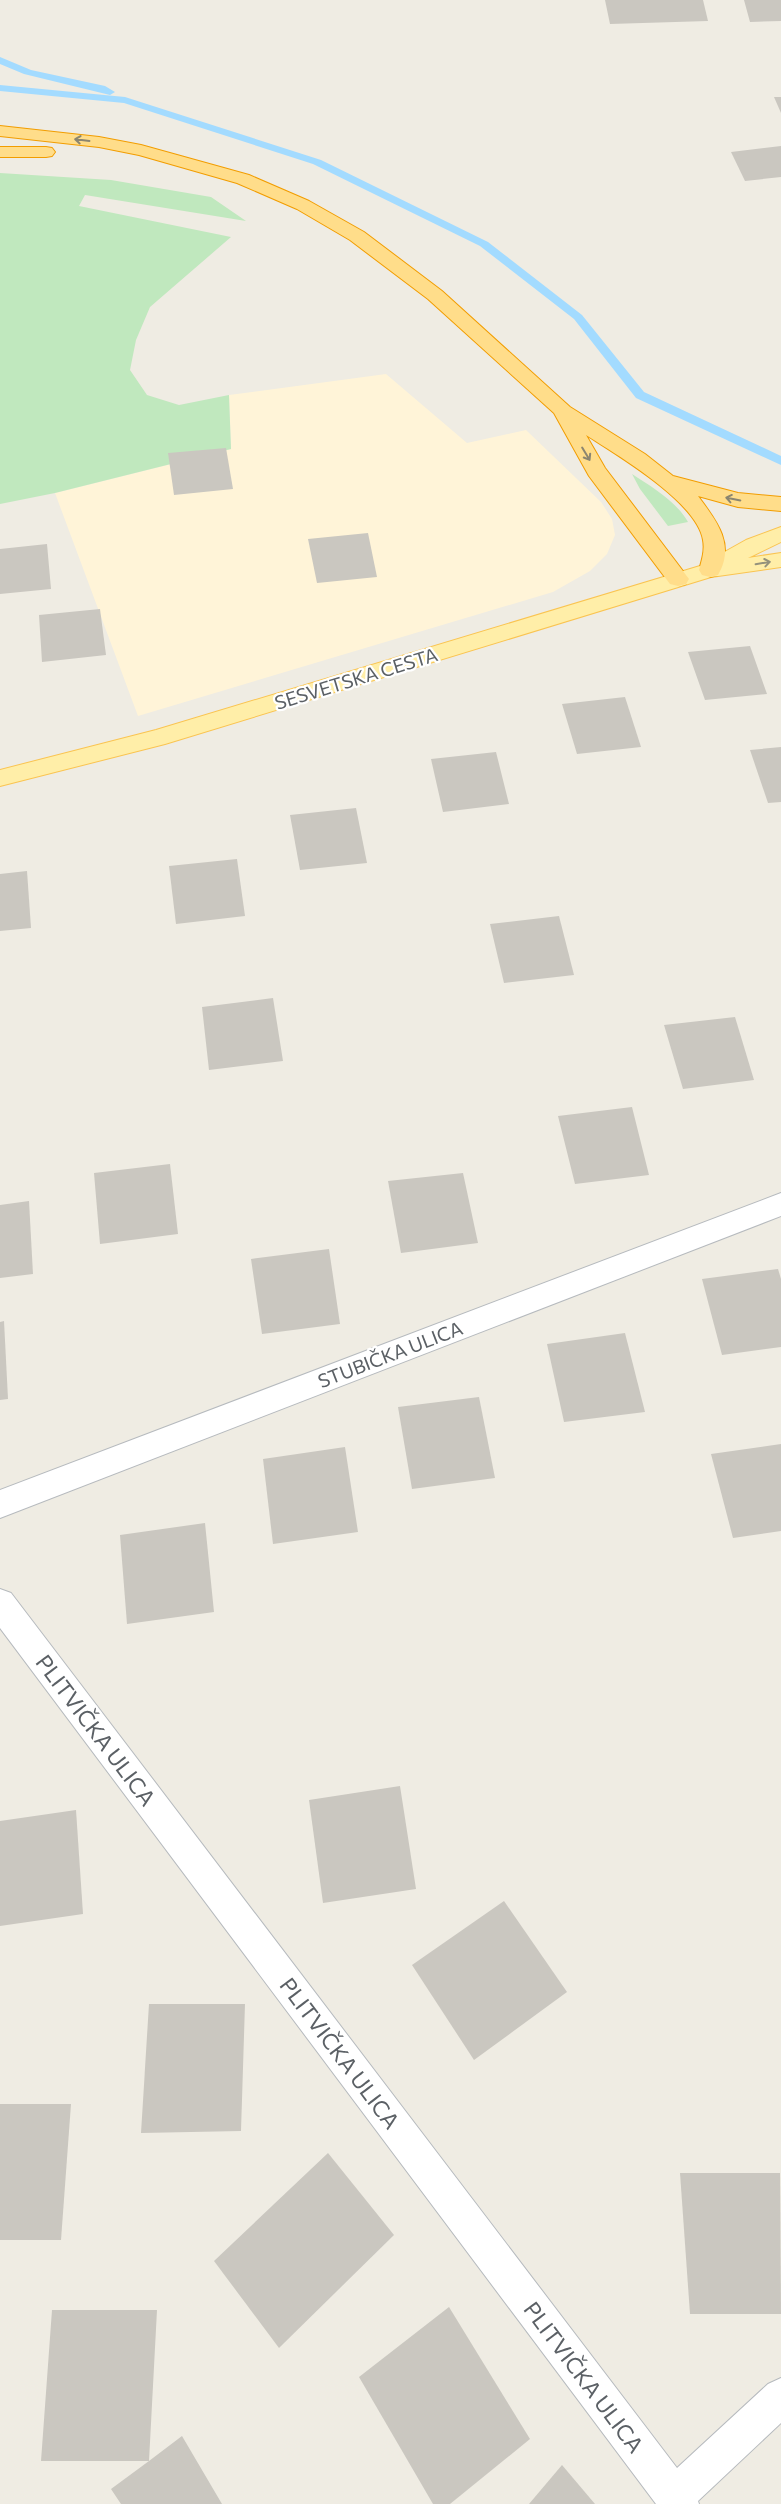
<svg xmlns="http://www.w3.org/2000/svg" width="781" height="2504" font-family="Commissioner,sans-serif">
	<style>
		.commercial { fill: #fff4d8 }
		.green { fill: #c0e8be }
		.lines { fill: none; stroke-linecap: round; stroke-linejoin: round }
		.stream { fill: #a3dbff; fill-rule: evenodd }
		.building { fill: #cac7c0 }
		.minor-casing { stroke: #b6babe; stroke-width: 2 }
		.major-casing { stroke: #fac451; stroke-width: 2 }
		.highway-casing { stroke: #f29d00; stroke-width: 2 }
		.minor { fill: #fff; fill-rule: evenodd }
		.major { fill: #ffeea8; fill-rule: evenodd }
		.highway { fill: #ffdd8a; fill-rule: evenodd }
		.oneway { stroke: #8c8670 }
		.oneway2 { stroke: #94927c }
		.labels { text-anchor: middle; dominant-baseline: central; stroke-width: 4.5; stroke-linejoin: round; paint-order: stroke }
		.street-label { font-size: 19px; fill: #5b6065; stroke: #fff }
		.near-street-label { font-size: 22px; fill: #5b6065; stroke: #fff }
	</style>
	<rect width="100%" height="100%" fill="#efece3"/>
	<!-- commercial -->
	<polygon class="commercial" points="386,374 467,443 526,430 601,502 612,519 615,535 607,554 590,571 553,592 138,716 55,493 231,449 229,395"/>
	<!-- green -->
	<g class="green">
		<polygon points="0,173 111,180 211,197 246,221 85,195 79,206 231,237 150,307 136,340 130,370 147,395 179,405 229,395 231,449 55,493 0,504"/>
		<path d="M632,474C652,487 676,501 688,522L668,526L640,489Z"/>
	</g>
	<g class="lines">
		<!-- stream -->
		<g class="stream">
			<polygon points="0,57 31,70 105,86 115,92 110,95 24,74 0,64"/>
			<polygon points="0,85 125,97 321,160 488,242 582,315 644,392 781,456 781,465 636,398 574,319 480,246 313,164 124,103 0,91"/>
		</g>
	</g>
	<!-- building -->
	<g class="building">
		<polygon points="605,0 703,0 708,21 610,24"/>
		<polygon points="744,0 781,0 781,21 750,22"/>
		<polygon points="774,97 781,97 781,113"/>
		<polygon points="781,146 781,177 745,181 731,152"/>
		<polygon points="226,448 233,489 174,495 168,453"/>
		<polygon points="368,533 377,577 317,583 308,539"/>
		<polygon points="47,544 51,589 0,594 0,549"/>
		<polygon points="100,609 106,655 42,662 39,615"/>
		<polygon points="750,646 767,694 705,700 688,652"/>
		<polygon points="625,697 641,747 577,754 562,704"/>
		<polygon points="781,747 781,802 768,803 750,750"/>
		<polygon points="496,752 509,804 443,812 431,759"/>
		<polygon points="356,808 367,863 300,870 290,815"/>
		<polygon points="237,859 245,916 176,924 169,866"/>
		<polygon points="27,871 31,928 0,931 0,874"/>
		<polygon points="559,916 574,975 504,983 490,924"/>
		<polygon points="273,998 283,1061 209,1070 202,1007"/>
		<polygon points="735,1017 754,1080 683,1089 664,1025"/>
		<polygon points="632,1107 649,1175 575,1184 558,1116"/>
		<polygon points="170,1164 178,1234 100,1244 94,1173"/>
		<polygon points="463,1173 478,1243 401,1253 388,1181"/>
		<polygon points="29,1201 33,1274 0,1278 0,1205"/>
		<polygon points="329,1249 340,1324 262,1334 251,1259"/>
		<polygon points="778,1269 781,1279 781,1347 722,1355 702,1279"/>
		<polygon points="4,1321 8,1399 0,1400 0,1322"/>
		<polygon points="625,1333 645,1412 564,1422 547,1344"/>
		<polygon points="479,1397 495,1478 412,1489 398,1407"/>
		<polygon points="781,1444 781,1531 733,1538 711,1454"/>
		<polygon points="345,1447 358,1532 273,1544 263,1459"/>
		<polygon points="205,1523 214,1612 127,1624 120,1535"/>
		<polygon points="400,1786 416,1889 323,1903 309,1800"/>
		<polygon points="76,1810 83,1914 0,1926 0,1821"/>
		<polygon points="504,1901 567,1992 474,2060 412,1965"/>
		<polygon points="149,2004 245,2004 241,2131 141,2133"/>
		<polygon points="0,2104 71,2104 61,2240 0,2240"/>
		<polygon points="328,2153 394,2235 279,2348 214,2261"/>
		<polygon points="680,2173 780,2173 781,2314 690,2314"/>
		<polygon points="449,2307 530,2439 450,2504 433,2504 359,2377"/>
		<polygon points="52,2310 157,2310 149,2461 182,2436 222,2504 121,2504 111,2489 149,2461 41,2461"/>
		<polygon points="562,2465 595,2504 529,2504"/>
	</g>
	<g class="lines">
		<!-- minor casing -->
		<g class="minor-casing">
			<g id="minor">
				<polygon points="781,1193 781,1216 0,1518 0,1490"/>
				<polygon points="0,1589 11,1593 677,2468 768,2384 781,2378 781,2423 698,2501 699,2504 656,2504 0,1628"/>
			</g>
		</g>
		<!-- major casing -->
		<g class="major-casing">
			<polygon id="major" points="781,527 781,542 748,558 781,553 781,567 711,577 165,744 0,786 0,770 156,730 710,563 712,559 746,540"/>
		</g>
		<!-- highway casing -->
		<g class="highway-casing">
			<g id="highway">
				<path d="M0,126L99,137L141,145L249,175L309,201L364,232L442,291L570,407L645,454L673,476L738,493L781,497V511L738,507L698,496C716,520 736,545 718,575L710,577L702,575L699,570C702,560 705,550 703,540C697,502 617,455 586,435L605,468L689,579L686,584L678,586L670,584L589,476L554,413L428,299L350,240L297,209L237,183L139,155L99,147L0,136Z"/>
				<polygon points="0,147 46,147 52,148 55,152 52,156 46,157 0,157"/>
			</g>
		</g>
		<!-- minor -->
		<use href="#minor" class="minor"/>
		<!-- major -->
		<use href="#major" class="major"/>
		<!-- highway -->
		<use href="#highway" class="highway"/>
	</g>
	<!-- one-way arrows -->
	<defs><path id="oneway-shaft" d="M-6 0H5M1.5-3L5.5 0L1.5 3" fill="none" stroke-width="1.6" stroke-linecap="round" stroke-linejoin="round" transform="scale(1.25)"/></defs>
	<g class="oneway">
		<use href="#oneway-shaft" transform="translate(82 140) rotate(-173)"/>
		<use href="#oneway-shaft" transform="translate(586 454) rotate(59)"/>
		<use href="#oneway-shaft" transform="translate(733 499) rotate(-169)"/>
	</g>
	<use class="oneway2" href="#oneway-shaft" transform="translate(763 563) rotate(-9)"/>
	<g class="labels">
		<!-- street labels -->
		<g class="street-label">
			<text transform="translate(356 678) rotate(-17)">SESVETSKA CESTA</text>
			<text transform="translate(390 1354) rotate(-21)">STUBIČKA ULICA</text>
		</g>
		<!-- near-street labels -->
		<g class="near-street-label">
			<text transform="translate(96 1730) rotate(53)">PLITVIČKA ULICA</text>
			<text transform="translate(340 2053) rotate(53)">PLITVIČKA ULICA</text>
			<text transform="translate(584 2377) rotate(53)">PLITVIČKA ULICA</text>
		</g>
	</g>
</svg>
